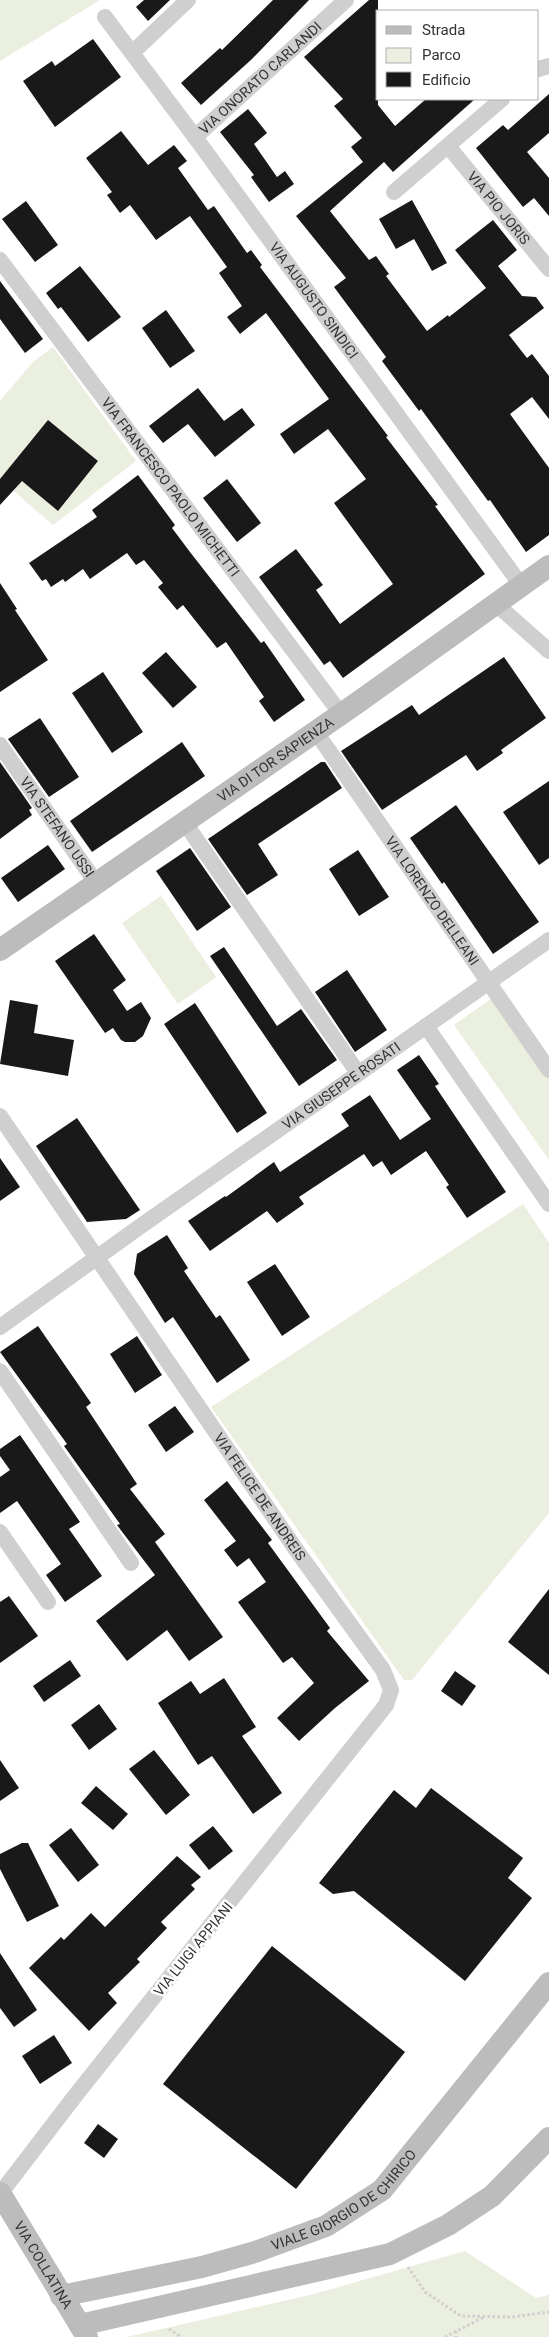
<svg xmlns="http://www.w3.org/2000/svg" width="549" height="2337" font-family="Roboto,sans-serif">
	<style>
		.green { fill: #eaefe0 }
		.building { fill: #191919 }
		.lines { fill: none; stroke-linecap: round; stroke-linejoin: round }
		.path { stroke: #cfcfcf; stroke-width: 3; stroke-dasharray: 2.5 2.5; stroke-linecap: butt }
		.street { stroke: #cfcfcf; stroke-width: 16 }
		.secondary { stroke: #bcbcbc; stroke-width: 22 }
		.labels { text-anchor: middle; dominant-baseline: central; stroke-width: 5; stroke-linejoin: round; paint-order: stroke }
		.street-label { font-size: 14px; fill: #323232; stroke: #fff }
	</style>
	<rect width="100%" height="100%" fill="#fff"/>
	<!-- green -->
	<g class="green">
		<polygon points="0,0 100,0 0,61"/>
		<polygon points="53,347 136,461 53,525 0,479 0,401 33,362"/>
		<polygon points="161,896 216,977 178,1004 122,923"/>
		<polygon points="492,998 549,1078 549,1160 454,1025"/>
		<polygon points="523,1204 549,1243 549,1513 412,1680 404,1680 211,1407"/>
		<polygon points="465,2251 536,2298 549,2295 549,2337 127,2337 314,2294"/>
	</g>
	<!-- building -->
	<g class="building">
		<polygon points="144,0 170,0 148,21 136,7"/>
		<polygon points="273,0 309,0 252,59 201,105 181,83 220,48 222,50"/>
		<polygon points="369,0 378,0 378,105 395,126 426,99 475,99 393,172 384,162 330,211 369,260 376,256 389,274 386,276 427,331 448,315 449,317 486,288 455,250 493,220 517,250 498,266 522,296 536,297 544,308 509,335 527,358 532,354 549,376 549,419 532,397 510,414 549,468 549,535 526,552 490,500 488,501 421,409 419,411 382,361 386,357 334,287 346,278 296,216 363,162 351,147 362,138 334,106 343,99 304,57"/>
		<polygon points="93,39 121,77 55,127 23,81 52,61 55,66"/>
		<polygon points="549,94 549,133 527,152 549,178 549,216 534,198 523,207 476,148 503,125 508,130"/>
		<polygon points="248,109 267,133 254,144 277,177 285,171 294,184 269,202 251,177 254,175 220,132"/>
		<polygon points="121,131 148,165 174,145 187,161 178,168 208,210 214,206 247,253 251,250 262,265 260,267 388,436 386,437 438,505 435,506 485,574 343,678 330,661 324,665 259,577 296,549 323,585 316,590 340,624 393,584 334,503 366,479 328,429 294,454 280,434 329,399 266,313 240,334 227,317 242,306 219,273 227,267 190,216 156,240 130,205 120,213 107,195 112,192 86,158"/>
		<polygon points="412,200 447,263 432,271 414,239 396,249 379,219"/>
		<polygon points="26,201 58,245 35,262 2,219"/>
		<polygon points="80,266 121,317 88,342 61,307 58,309 46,293"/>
		<polygon points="0,281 43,339 25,353 0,319"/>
		<polygon points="166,310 195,351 170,368 142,328"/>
		<polygon points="198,388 224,421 242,408 255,425 215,457 188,424 163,443 149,426"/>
		<polygon points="48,420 98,461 58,511 22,481 0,505 0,479"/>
		<polygon points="138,475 175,525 172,528 190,552 261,643 264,641 305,700 274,722 259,701 264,697 226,642 217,648 183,605 177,610 158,587 163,583 144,560 136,565 127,553 90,579 83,569 65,582 63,579 51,587 46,579 42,581 29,563 97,517 92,510"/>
		<polygon points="227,479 261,523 237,542 203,498"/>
		<polygon points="0,583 17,609 15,610 48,660 0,692"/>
		<polygon points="166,652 197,687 173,708 142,673"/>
		<polygon points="504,657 546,718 501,750 503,753 477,771 466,755 382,810 341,751 412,705 419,715"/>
		<polygon points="103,672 143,732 112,753 72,693"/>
		<polygon points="40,718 79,777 49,797 8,739"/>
		<polygon points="182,742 205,776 92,852 70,821"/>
		<polygon points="0,762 32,808 29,810 32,815 0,839"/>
		<polygon points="321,762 325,762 342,788 258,844 278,875 247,895 208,839"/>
		<polygon points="549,781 549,858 539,865 503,812"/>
		<polygon points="456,805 539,922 493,954 444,882 442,884 410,838"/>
		<polygon points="48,845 65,869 18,902 1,878"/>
		<polygon points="190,848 231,907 197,931 156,871"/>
		<polygon points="358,850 389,897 359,916 329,869"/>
		<polygon points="94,934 126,980 113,990 127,1011 141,1002 151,1018 143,1036 135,1042 125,1042 121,1040 113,1028 105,1033 55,961"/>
		<polygon points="224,947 277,1026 301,1009 337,1060 299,1086 210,956"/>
		<polygon points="347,970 387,1030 355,1052 315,992"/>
		<polygon points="10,1000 38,1005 34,1033 74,1040 68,1076 0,1064"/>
		<polygon points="195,1003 267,1113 237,1133 164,1024"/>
		<polygon points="419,1055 439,1084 435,1086 506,1192 467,1218 446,1187 449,1185 426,1151 391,1175 382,1161 373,1167 364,1154 299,1197 304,1204 277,1223 267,1211 210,1251 188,1221 225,1196 226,1197 274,1162 280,1172 349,1126 341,1114 370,1095 400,1140 431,1119 397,1070"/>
		<polygon points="77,1118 140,1210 126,1219 87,1222 36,1146"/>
		<polygon points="0,1158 20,1187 0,1201"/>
		<polygon points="167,1235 188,1268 184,1271 216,1318 220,1315 250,1360 217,1383 173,1317 165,1323 134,1274 137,1254"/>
		<polygon points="275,1264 310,1317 282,1336 247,1282"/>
		<polygon points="38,1326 91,1403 86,1407 137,1484 130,1489 165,1534 155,1542 223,1637 189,1661 167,1630 127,1661 96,1621 155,1575 123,1533 117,1525 120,1524 64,1446 67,1444 0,1352"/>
		<polygon points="137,1336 162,1375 135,1393 110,1354"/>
		<polygon points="175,1406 194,1432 166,1452 148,1425"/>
		<polygon points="20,1435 80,1522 69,1529 102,1576 65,1602 46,1575 61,1564 17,1501 0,1513 0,1477 10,1470 0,1456 0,1449"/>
		<polygon points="227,1481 272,1540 268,1543 330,1628 327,1631 369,1681 335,1708 299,1741 277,1718 314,1683 292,1657 283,1663 238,1602 266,1582 249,1558 237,1567 224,1550 236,1541 204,1500"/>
		<polygon points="549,1589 549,1675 508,1642"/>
		<polygon points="9,1596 38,1636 0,1663 0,1602"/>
		<polygon points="70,1660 81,1676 44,1702 33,1686"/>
		<polygon points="455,1671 476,1686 462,1706 441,1691"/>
		<polygon points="224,1678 256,1727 242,1736 282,1793 253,1814 212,1756 198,1765 158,1703 191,1681 200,1694"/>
		<polygon points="99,1704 117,1729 89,1750 71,1725"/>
		<polygon points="154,1750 190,1795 166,1815 129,1769"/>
		<polygon points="0,1760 19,1788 0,1801"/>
		<polygon points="96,1786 128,1814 113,1830 81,1803"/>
		<polygon points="431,1788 523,1858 508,1878 532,1898 465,1981 354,1891 333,1894 319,1883 394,1790 416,1808"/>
		<polygon points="213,1826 233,1851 209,1870 189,1845"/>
		<polygon points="71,1828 99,1865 78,1882 49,1845"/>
		<polygon points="22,1843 28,1843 59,1906 27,1922 0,1869 0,1854"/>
		<polygon points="177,1856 201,1877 191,1885 195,1889 161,1922 167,1928 137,1959 140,1962 108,1993 117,2003 89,2031 29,1968 61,1937 64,1940 91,1913 105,1927"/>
		<polygon points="272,1946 405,2052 296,2189 163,2084"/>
		<polygon points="0,1953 37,2010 14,2027 0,2008"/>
		<polygon points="54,2035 72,2063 40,2084 22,2056"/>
		<polygon points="98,2124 118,2139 104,2158 84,2143"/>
	</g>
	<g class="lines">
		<!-- path -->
		<g class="path">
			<polyline points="408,2267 425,2292 461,2316 512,2317 549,2312"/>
			<polyline points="169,2329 181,2337"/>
			<polyline points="456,2331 456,2337"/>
			<polyline points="445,2337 484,2317"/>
		</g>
		<!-- street -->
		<g class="street">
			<path id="s1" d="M105,17L195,137L521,585"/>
			<polyline points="132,53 188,0"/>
			<polyline points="538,69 549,66"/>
			<path id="s2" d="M195,137L346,0"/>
			<path id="s3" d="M448,146L549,269"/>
			<polyline points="394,192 502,99"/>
			<path id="s4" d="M0,260L341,714"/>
			<polyline points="496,604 549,651"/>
			<path id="s5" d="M316,732L549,1070"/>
			<path id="s6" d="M0,745L97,884"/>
			<polyline points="185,823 358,1073"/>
			<polyline points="426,1026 549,1204"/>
			<path id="s7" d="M0,1116L297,1551L383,1670L391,1690L386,1705L75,2096L0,2194"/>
			<path id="s8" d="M0,1327L138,1228L549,940"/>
			<polyline points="0,1371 131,1563"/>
			<polyline points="0,1532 48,1602"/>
		</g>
		<!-- secondary -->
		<g class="secondary">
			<path id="s9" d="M0,950L357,703L549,566"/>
			<path id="s10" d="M0,2193L87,2337"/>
			<path id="s11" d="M61,2296L202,2267L255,2252L326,2226L382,2190L549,1983"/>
			<polyline points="80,2325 390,2254 448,2225 492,2196 549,2138"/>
		</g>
	</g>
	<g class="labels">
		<!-- street labels -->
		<g class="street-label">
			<text stroke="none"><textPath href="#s2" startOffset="88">VIA ONORATO CARLANDI</textPath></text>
			<text stroke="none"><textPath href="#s3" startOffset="80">VIA PIO JORIS</textPath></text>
			<text stroke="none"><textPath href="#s1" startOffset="352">VIA AUGUSTO SINDICI</textPath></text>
			<text stroke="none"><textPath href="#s4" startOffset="284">VIA FRANCESCO PAOLO MICHETTI</textPath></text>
			<text stroke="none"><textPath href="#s9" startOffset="335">VIA DI TOR SAPIENZA</textPath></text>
			<text stroke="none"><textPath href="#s6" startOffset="100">VIA STEFANO USSI</textPath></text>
			<text stroke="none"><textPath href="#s5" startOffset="205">VIA LORENZO DELLEANI</textPath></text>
			<text stroke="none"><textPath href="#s8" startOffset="418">VIA GIUSEPPE ROSATI</textPath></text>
			<text stroke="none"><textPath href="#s7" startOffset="461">VIA FELICE DE ANDREIS</textPath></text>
			<text transform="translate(193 1949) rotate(-51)">VIA LUIGI APPIANI</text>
			<text stroke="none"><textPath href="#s11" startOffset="304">VIALE GIORGIO DE CHIRICO</textPath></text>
			<text stroke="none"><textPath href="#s10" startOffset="84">VIA COLLATINA</textPath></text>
		</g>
	</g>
	<!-- legend -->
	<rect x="376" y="10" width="162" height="90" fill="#ffffff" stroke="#adadad"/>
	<rect x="386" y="26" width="25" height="8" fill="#bcbcbc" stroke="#adadad"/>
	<text x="422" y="35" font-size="15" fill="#323232">Strada</text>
	<rect x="386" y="48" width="25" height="15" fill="#eaefe0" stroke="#adadad"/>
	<text x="422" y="60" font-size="15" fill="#323232">Parco</text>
	<rect x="386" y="72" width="25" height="15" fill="#191919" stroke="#adadad"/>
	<text x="422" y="85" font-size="15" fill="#323232">Edificio</text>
</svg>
